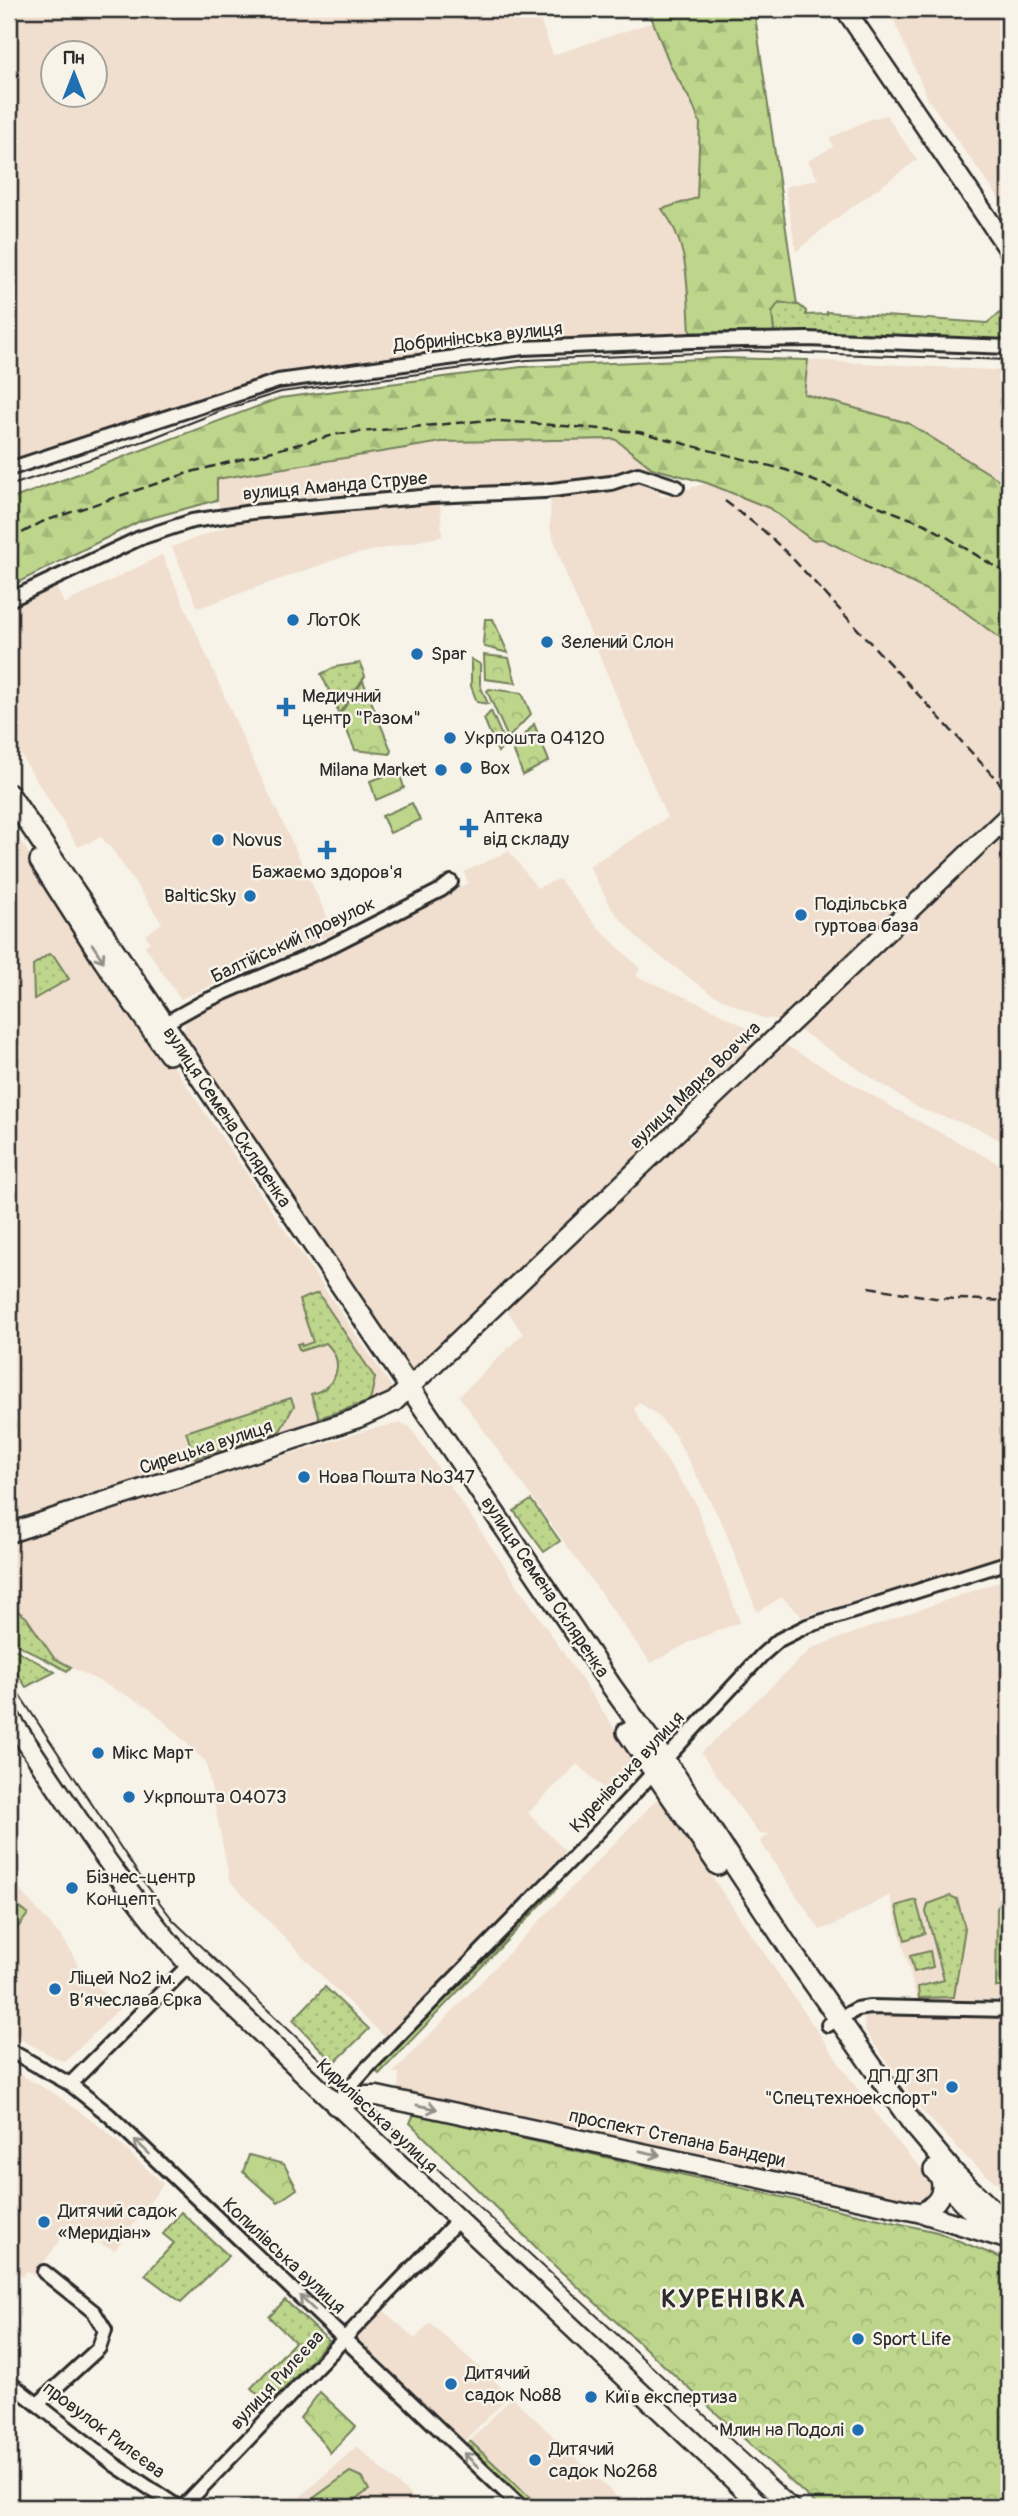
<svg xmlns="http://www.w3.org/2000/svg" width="1018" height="2516" font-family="Pangolin,sans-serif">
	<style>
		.built { fill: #f0dece; fill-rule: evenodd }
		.grass { fill: url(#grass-dots); stroke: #74805c; stroke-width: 2 }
		.forest { fill: url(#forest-firs); stroke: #74805c; stroke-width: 2 }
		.park { fill: url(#park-crowns); stroke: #74805c; stroke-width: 2 }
		.pitch { fill: #bdd68c; stroke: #74805c; stroke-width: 2 }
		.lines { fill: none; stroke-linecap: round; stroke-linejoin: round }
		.minor-casing { stroke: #2b2b2b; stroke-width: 18 }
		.secondary-casing { stroke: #2b2b2b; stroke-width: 23 }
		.primary-casing { stroke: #2b2b2b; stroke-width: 24 }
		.minor { stroke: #f7f3e8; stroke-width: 12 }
		.secondary { stroke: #f7f3e8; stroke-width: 18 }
		.primary { stroke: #f7f3e8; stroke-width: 19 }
		.tram { stroke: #2b2b2b; stroke-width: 2 }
		.rail { stroke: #2b2b2b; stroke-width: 2.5; stroke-dasharray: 10 5; stroke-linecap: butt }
		.oneway { stroke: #918f8a }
		.poi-dot { fill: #1f6fb2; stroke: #f7f3e8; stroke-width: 2.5 }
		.labels { text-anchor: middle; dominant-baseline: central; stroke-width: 5; stroke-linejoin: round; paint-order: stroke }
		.street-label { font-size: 19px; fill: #2b2b2b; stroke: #f7f3e8 }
		.poi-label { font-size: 19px; fill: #2b2b2b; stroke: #f7f3e8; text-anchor: start }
		.district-label { font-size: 26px; font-weight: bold; letter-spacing: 2px; fill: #2b2b2b; stroke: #f7f3e8 }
	</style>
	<defs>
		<pattern id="grass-dots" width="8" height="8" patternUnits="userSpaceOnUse" patternTransform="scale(1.75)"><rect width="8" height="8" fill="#bdd68c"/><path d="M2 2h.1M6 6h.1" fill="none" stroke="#a3b879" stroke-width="1.8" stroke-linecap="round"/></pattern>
		<pattern id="forest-firs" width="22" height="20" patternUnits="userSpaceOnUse" patternTransform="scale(1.75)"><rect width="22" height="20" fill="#bdd68c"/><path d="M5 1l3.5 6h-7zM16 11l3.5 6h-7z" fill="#a3b879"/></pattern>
		<pattern id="park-crowns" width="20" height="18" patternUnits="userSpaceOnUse" patternTransform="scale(1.75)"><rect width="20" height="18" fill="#bdd68c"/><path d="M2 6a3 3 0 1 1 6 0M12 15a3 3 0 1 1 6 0" fill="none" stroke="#a3b879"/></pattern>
	</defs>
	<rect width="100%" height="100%" fill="#f7f3e8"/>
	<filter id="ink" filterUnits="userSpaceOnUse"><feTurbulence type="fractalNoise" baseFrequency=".0143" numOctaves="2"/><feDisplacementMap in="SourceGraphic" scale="14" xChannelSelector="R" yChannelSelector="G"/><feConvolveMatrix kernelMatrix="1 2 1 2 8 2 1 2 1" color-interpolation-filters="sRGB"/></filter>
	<g filter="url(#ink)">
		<!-- built -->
		<g class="built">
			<path d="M9,9H536L553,55L653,22L671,67L692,103L700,123L697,198L663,209L673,222L684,252L690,332L521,341L276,373L9,465ZM52,52H94V94H52Z"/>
			<polygon points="889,9 1009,9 1009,212 928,99"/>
			<polygon points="886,115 917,160 826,226 796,252 785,187 818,179 808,161 833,147 830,138 868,120"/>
			<polygon points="808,360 1009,371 1009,486 908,423 804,394"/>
			<polygon points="615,439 652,468 661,497 707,483 769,508 812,540 822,539 953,603 1009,645 1009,804 781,1020 762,1018 710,993 641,942 612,909 589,866 667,818 565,572 550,528 551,486 397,487 220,508 217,500 217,479 442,442"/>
			<polygon points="440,500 442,536 343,557 198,608 172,547 247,519"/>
			<polygon points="162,555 250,754 335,933 180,999 145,946 150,942 145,935 162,923 112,849 101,837 78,847 9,736 9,607 55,584 64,604"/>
			<polygon points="9,824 397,1395 329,1426 9,1526"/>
			<polygon points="1009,826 1009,1145 979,1129 918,1108 793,1026"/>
			<polygon points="509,851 537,888 559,879 593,922 640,969 636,976 706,1006 751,1030 760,1039 668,1134 496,1295 411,1370 183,1038 185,1023 192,1012 365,935 468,883 464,872"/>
			<polygon points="777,1040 901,1112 1009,1169 1009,1554 802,1617 782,1597 757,1612 724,1527 675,1435 657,1415 639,1402 634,1409 642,1424 695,1502 740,1622 692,1641 651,1663 459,1396 523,1334 503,1304"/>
			<polygon points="401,1423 410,1427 638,1763 608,1792 577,1764 528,1813 565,1851 389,2041 327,1981 230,1881 206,1762 149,1707 54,1658 26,1618 9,1605 9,1544 72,1521 371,1429"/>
			<polygon points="1009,1578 1009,2000 917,2000 890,1895 834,1925 820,1930 760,1841 770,1834 758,1833 701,1753 812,1648"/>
			<polygon points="658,1798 848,2076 893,2137 928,2176 934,2190 931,2197 917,2201 398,2092 399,2073 393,2073"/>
			<polygon points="17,1887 65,1941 81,1970 120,2008 65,2062 9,2034 9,1895"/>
			<polygon points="876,2010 1009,2015 1009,2194 968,2159 920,2108 865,2031 864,2016"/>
			<polygon points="9,2068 58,2096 106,2131 163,2184 115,2250 67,2230 34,2276 27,2271 23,2276 9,2267"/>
			<polygon points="382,2309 415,2339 430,2323 510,2395 464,2441 355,2336"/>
			<polygon points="512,2397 622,2502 617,2507 540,2507 470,2441"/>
			<polygon points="357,2446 423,2507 289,2507"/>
		</g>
		<!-- grass -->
		<g class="grass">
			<polygon points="779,302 799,305 806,311 806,315 827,314 827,312 987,323 1009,306 1009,342 774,333 772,312"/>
			<polygon points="485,619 493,619 508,653 485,647 483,644"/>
			<polygon points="471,659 480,664 480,685 488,704 477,702 471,686"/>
			<polygon points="360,663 365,676 338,715 337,707 321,674 335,667"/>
			<polygon points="491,711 505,743 498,752 484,719"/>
			<polygon points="49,954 54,956 69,979 34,999 33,965"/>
			<path d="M318,1293L375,1378L370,1401L319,1418L311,1394C337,1387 346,1363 326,1343L300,1351L297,1344L301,1343L302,1346L313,1342L299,1300Z"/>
			<polygon points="291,1398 294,1406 280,1431 195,1458 186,1432"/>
			<polygon points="531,1500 560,1541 544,1552 514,1511"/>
			<polygon points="9,1605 26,1617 54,1658 71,1667 67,1671 9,1640"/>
			<polygon points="9,1646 55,1672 26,1687 9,1661"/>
			<polygon points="554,1885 557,1888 379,2074 376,2071"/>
			<polygon points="1009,1888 1006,1987 996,1987 997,1908"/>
			<polygon points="950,1896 957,1899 965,1928 954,1997 919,1998 918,1987 944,1980 926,1912 928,1904"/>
			<polygon points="916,1900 925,1933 905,1940 896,1906"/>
			<polygon points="930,1951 933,1967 914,1972 910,1956"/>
			<polygon points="325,1987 369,2029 334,2063 293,2020"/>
			<polygon points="181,2212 229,2256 181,2302 145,2275 174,2243 163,2234"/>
			<polygon points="285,2300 329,2341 269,2405 251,2388 295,2342 269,2317"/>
			<polygon points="470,2441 540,2507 532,2507 467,2444"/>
		</g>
		<!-- forest -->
		<g class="forest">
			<path d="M653,9H754L797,305L779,302L772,312L774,333L690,332C687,289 690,244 662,209L697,198L700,123L692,103L671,67L650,14Z"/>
			<polygon points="724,358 808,360 804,394 908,423 1009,486 1009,645 953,603 822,539 812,540 769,508 707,483 652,468 615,439 442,442 217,479 217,500 140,521 9,587 9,500 280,398 521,367"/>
		</g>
		<!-- park -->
		<g class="park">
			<polygon points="484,655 509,658 516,683 485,679"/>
			<polygon points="363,681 391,750 390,754 355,750 340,714"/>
			<polygon points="489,689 522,693 531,714 508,738 487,691"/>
			<polygon points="534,724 549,761 523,775 513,749"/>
			<polygon points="414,2114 937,2232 1009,2261 1009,2507 819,2507 555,2266 410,2123"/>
			<polygon points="249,2155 284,2164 297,2189 278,2202 243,2172"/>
			<polygon points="320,2392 356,2426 330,2453 322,2441 300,2418"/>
		</g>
		<!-- pitch -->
		<g class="pitch">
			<polygon points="399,771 404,788 376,800 370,781"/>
			<polygon points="412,803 420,820 390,833 382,816"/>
			<polygon points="12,1902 28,1914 9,1939 9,1906"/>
			<polygon points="350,2472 362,2477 369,2490 345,2507 301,2507"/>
		</g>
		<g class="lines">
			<!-- minor casing -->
			<g class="minor-casing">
				<g id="minor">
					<polyline points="9,469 278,381 523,348 692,341 807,339 1009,347"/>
					<polyline points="9,600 140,538 192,521 252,512 431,496 544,491 611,483 638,474 677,487"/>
					<polyline points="160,1026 203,1002 325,949 441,890 451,882"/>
					<polyline points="828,2025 857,2009 870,2007 1009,2010"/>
					<polyline points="9,2050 70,2084 109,2115 521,2507"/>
					<polyline points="70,2084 189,1965"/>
					<polyline points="336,2103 367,2068 601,1829 762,1655 779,1640 807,1626 1009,1562"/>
					<polyline points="9,2382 115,2465 178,2507"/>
					<polyline points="38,2404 99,2348 105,2330 94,2312 44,2272"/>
					<polyline points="183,2507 458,2220"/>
				</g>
			</g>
			<!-- secondary casing -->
			<g class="secondary-casing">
				<g id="secondary">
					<polyline points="845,9 1009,250"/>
					<polyline points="9,1533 358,1418 394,1402 1009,815"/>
					<path d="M9,1716C66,1802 121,1887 189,1965L762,2507"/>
					<polyline points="335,2105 360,2096 377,2096 922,2213 1006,2239"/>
					<path d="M922,2213C937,2203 945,2195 940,2177"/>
				</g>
			</g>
			<!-- primary casing -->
			<g class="primary-casing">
				<g id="primary">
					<polyline points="9,794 612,1687 673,1772 793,1954 912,2123 954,2173 991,2209 1009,2222"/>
					<polyline points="40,861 104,961 169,1054"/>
					<polyline points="627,1732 718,1865"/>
					<polyline points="934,2170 968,2207 1009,2240"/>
				</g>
			</g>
			<!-- minor -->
			<use href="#minor" class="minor"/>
			<!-- secondary -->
			<use href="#secondary" class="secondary"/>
			<!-- primary -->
			<use href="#primary" class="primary"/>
			<!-- tram -->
			<g class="tram">
				<polyline points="9,486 147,440 223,410 281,392 487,365 527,360 748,351 1009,360"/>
				<polyline points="9,1679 141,1878 173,1920 349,2087 804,2507"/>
			</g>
			<!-- rail -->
			<g class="rail">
				<polyline points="725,501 764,531 792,558 1009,793"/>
				<polyline points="9,540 42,522 191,472 338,434 489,420 639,432 786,470 927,525 1009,575"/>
				<polyline points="869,1287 935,1298 1009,1301"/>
			</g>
		</g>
		<!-- one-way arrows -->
		<defs><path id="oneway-shaft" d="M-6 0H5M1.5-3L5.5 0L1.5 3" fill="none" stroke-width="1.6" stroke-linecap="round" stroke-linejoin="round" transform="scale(1.75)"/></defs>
		<g class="oneway">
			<use href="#oneway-shaft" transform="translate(98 953) rotate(57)"/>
			<use href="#oneway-shaft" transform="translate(427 2107) rotate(12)"/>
			<use href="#oneway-shaft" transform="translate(142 2147) rotate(-136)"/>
			<use href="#oneway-shaft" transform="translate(650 2153) rotate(12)"/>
			<use href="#oneway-shaft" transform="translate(307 2303) rotate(-136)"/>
			<use href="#oneway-shaft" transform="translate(471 2460) rotate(-136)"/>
		</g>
	</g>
	<!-- markers -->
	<g class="poi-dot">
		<circle cx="293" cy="620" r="7"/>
		<circle cx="547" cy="642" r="7"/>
		<circle cx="417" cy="654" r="7"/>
		<path d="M282.5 696.5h7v7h7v7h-7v7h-7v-7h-7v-7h7z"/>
		<circle cx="450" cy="738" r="7"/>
		<circle cx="466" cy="768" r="7"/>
		<circle cx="441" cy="770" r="7"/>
		<path d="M465.5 817.5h7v7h7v7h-7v7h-7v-7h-7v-7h7z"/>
		<circle cx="218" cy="840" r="7"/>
		<path d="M323.5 839.5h7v7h7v7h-7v7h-7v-7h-7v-7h7z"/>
		<circle cx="250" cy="896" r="7"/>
		<circle cx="801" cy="915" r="7"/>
		<circle cx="304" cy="1477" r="7"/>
		<circle cx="98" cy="1753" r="7"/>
		<circle cx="129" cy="1797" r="7"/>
		<circle cx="72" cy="1888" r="7"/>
		<circle cx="55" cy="1989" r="7"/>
		<circle cx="952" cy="2087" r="7"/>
		<circle cx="44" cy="2222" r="7"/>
		<circle cx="858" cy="2339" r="7"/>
		<circle cx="451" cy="2384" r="7"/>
		<circle cx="591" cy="2397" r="7"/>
		<circle cx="858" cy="2430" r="7"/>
		<circle cx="535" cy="2460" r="7"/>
	</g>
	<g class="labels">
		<!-- street labels -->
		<g class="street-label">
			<text transform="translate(478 337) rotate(-6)">Добринінська вулиця</text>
			<text transform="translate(335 486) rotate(-5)">вулиця Аманда Струве</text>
			<text transform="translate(293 940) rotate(-25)">Балтійський провулок</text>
			<text transform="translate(695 1085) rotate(-44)">вулиця Марка Вовчка</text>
			<text transform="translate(227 1117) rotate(56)">вулиця Семена Скляренка</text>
			<text transform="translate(206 1447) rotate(-18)">Сирецька вулиця</text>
			<text transform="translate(545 1587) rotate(56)">вулиця Семена Скляренка</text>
			<text transform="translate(627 1772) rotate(-47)">Куренівська вулиця</text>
			<text transform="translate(377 2116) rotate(43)">Кирилівська вулиця</text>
			<text transform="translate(677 2138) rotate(12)">проспект Степана Бандери</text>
			<text transform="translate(284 2256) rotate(43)">Копилівська вулиця</text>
			<text transform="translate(277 2380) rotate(-47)">вулиця Рилєєва</text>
			<text transform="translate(104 2430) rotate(37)">провулок Рилєєва</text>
		</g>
		<!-- poi labels -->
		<g class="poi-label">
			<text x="307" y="620">ЛотОК</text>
			<text x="561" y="642">Зелений Слон</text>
			<text x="431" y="654">Spar</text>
			<text x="302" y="696">Медичний<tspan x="302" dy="22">центр "Разом"</tspan></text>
			<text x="464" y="738">Укрпошта 04120</text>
			<text x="480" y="768">Box</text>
			<text x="427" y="770" text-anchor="end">Milana Market</text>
			<text x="483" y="817">Аптека<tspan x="483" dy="22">від складу</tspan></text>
			<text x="232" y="840">Novus</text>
			<text x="327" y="872" text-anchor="middle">Бажаємо здоров'я</text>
			<text x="236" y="896" text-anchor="end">BalticSky</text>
			<text x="815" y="904">Подільська<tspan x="815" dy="22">гуртова база</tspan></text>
			<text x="318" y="1477">Нова Пошта №347</text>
			<text x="112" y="1753">Мікс Март</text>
			<text x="143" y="1797">Укрпошта 04073</text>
			<text x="86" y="1877">Бізнес-центр<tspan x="86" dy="22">Концепт</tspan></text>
			<text x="69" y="1978">Ліцей №2 ім.<tspan x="69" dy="22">В’ячеслава Єрка</tspan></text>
			<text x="938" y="2076" text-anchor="end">ДП ДГЗП<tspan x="938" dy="22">"Спецтехноекспорт"</tspan></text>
			<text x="58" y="2211">Дитячий садок<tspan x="58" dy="22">«Меридіан»</tspan></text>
			<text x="872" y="2339">Sport Life</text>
			<text x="465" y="2373">Дитячий<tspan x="465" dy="22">садок №88</tspan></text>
			<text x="605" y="2397">Київ експертиза</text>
			<text x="844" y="2430" text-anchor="end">Млин на Подолі</text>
			<text x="549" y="2449">Дитячий<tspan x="549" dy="22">садок №268</tspan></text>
		</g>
		<!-- district labels -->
		<g class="district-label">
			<text x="734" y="2299">КУРЕНІВКА</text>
		</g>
	</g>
	<!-- margin -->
	<rect width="1018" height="2516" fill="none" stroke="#f7f3e8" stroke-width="35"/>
	<rect x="18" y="18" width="983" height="2481" fill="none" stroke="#2b2b2b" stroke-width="2.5" filter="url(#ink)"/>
	<!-- north arrow -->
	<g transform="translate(74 74)"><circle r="33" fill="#f7f3e8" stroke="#a5a39c" stroke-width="2"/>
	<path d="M0-5L12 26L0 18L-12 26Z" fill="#1f6fb2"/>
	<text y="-10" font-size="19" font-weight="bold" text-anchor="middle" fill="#2b2b2b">Пн</text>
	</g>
</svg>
